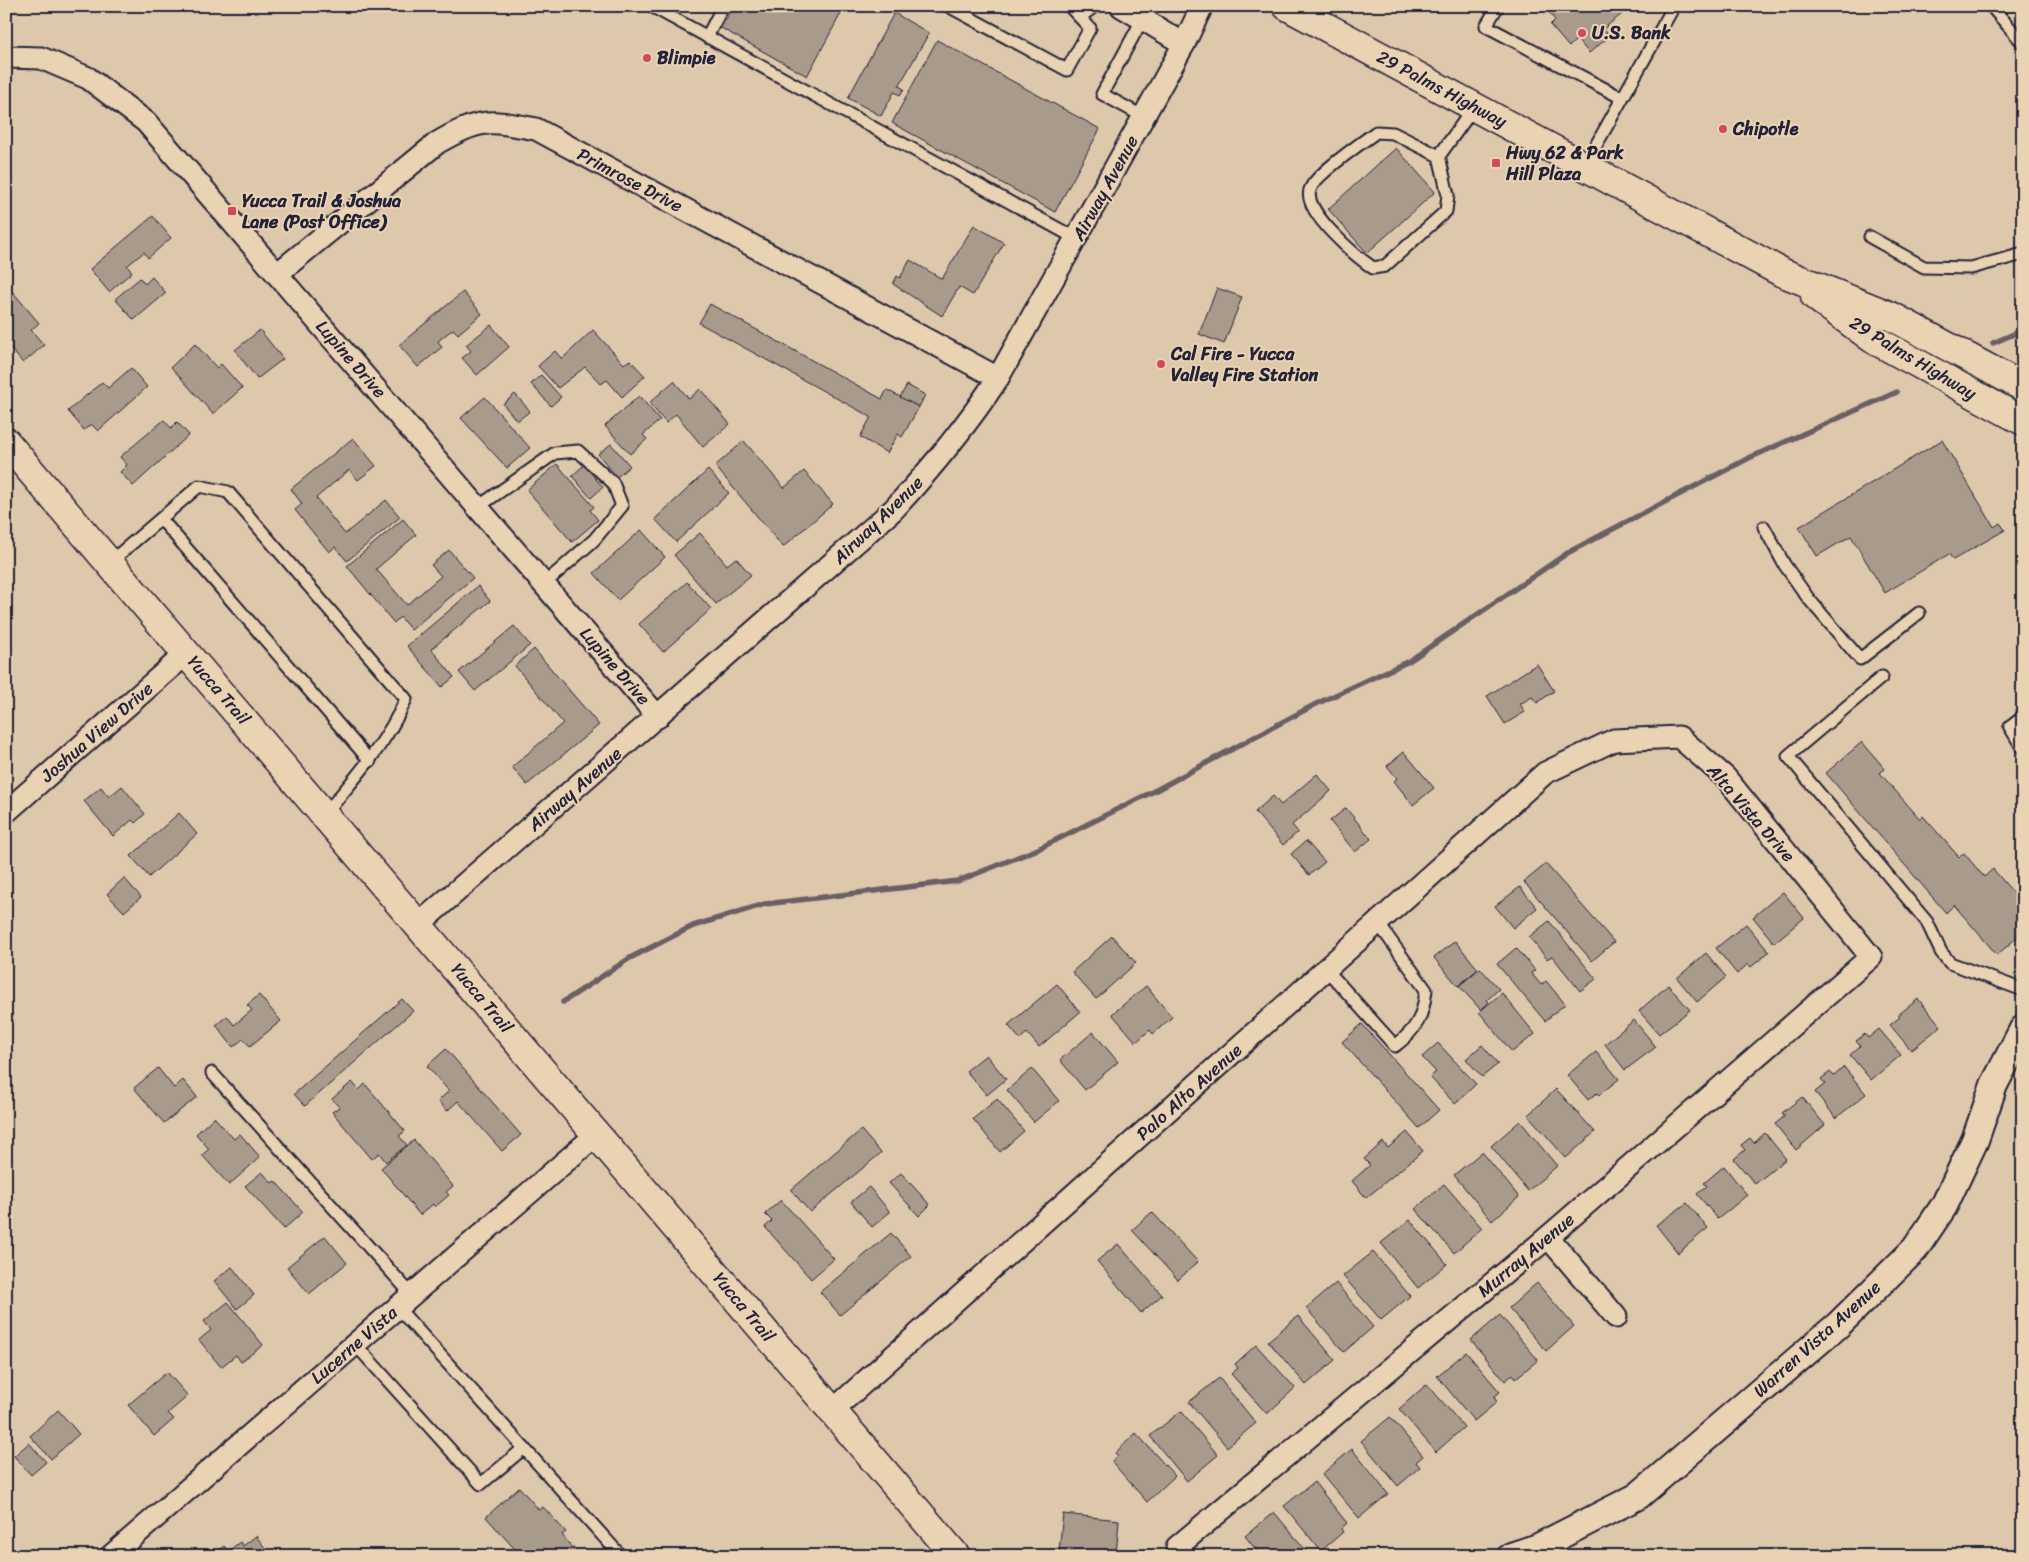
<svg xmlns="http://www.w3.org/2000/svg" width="2029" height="1562" font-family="Sriracha,sans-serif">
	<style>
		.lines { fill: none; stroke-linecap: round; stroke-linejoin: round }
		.stream { stroke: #696166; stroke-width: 5.5 }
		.building { fill: #a99b8b; stroke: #22223b }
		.service-casing { stroke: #22223b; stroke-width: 15 }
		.minor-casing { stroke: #22223b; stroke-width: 25 }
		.tertiary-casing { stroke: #22223b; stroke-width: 30 }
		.secondary-casing { stroke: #22223b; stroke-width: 31 }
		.primary-casing { stroke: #22223b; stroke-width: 31 }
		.service { stroke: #ead3b2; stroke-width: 11 }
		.minor { stroke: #ead3b2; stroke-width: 21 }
		.tertiary { stroke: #ead3b2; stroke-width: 26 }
		.secondary { stroke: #ead3b2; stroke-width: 28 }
		.primary { stroke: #ead3b2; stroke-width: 28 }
		.poi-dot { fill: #d1495b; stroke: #ead3b2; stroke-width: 2 }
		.labels { text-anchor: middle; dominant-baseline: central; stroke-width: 4; stroke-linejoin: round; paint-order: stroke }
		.poi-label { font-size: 18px; font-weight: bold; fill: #22223b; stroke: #ead3b2; text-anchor: start }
		.street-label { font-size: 18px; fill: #22223b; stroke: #ead3b2 }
	</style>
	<rect width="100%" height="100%" fill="#dec8ab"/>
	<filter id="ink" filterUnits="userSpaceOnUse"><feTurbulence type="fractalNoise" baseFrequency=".02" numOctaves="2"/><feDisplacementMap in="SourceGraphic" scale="10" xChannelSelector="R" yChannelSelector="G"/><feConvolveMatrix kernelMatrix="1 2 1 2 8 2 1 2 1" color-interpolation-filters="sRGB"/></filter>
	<g filter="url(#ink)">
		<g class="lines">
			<!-- stream -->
			<g class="stream">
				<polyline points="1993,343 2023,330"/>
				<polyline points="563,1002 630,958 693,926 765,904 958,881 1038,849 1158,789 1316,704 1409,661 1569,552 1749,458 1897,392"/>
			</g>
		</g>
		<!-- building -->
		<g class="building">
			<polygon points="733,6 845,6 807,76 721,28"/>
			<polygon points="1544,6 1615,6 1622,14 1603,29 1610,36 1589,53 1577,39 1569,47 1550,25 1555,20"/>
			<polygon points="894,13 929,33 899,86 904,89 900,95 894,92 881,116 848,98"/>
			<polygon points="937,40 1100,129 1055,212 892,123"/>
			<polygon points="1396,148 1435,192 1367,253 1328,209"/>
			<polygon points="153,216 171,238 148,258 144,252 127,266 132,272 109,292 90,269"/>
			<polygon points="974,225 1004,243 973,295 959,287 942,316 893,284 897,276 900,278 910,260 942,279"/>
			<polygon points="152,277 166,293 134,320 115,299 140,278 145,284"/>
			<polygon points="1217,288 1242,297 1224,344 1199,334"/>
			<polygon points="12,291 39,323 31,330 44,345 23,363 6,343 6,328 9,325 6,321 6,296"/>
			<polygon points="463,292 482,314 458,334 453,329 438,341 442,347 418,367 399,345"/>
			<polygon points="710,304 882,399 887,390 919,407 902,437 898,434 887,453 860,437 871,417 699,323"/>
			<polygon points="491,325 509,347 477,375 462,358 471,351 466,345"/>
			<polygon points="260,330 283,359 257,379 235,350"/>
			<polygon points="593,330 624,364 630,360 645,376 622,397 607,380 601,384 585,367 558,388 538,366 555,351 562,359"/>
			<polygon points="195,344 217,368 221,364 242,388 213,414 171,367"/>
			<polygon points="131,368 147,387 98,431 91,424 84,430 68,411 102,382 108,388"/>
			<polygon points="541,375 561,397 551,406 531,384"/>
			<polygon points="674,381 689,399 700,389 730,424 703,447 676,414 666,423 649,403"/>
			<polygon points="907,385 925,395 919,407 900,397"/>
			<polygon points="515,394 530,411 517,421 503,404"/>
			<polygon points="639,396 660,420 643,435 647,439 630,454 605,426"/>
			<polygon points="485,397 530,448 507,468 461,418"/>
			<polygon points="164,420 171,428 177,422 189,435 133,486 120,472 127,465 120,457"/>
			<polygon points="353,438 376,466 358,480 349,470 316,498 345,534 386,500 400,517 347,561 335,547 329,552 302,519 295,510 302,504 291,489"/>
			<polygon points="1942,440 1994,527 2000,523 2005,530 1953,560 1949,554 1885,593 1851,536 1817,556 1799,527"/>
			<polygon points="744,441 784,488 804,471 833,504 783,547 715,466"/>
			<polygon points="611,444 630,466 617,477 598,454"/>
			<polygon points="557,464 594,507 590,510 598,520 572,542 527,490"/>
			<polygon points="584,465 603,487 591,498 572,476"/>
			<polygon points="708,470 729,493 676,542 655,519"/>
			<polygon points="403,519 416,535 376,569 407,605 441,576 431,565 449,550 473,578 411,630 400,617 394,623 347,566"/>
			<polygon points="641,530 665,557 618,600 594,573"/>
			<polygon points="700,533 727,565 736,558 751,575 716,604 674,555"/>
			<polygon points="687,582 711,609 663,652 639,624"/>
			<polygon points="478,586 490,601 431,649 454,677 442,687 407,646"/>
			<polygon points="514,626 530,645 475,691 459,672"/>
			<polygon points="534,649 599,725 527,785 512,767 563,723 515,666"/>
			<polygon points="1537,664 1554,691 1537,703 1532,697 1520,704 1525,712 1505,724 1487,696"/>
			<polygon points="1862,742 1885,769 1880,773 1920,819 1923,816 1959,857 1964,853 1984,877 1993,869 2023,904 2023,932 1997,955 1954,905 1946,913 1826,773"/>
			<polygon points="1404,752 1434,788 1413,805 1394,781 1397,778 1387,766"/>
			<polygon points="1317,774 1331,791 1292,825 1298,832 1283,845 1255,812 1273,796 1281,805"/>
			<polygon points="122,786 145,814 135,823 132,820 113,836 84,801 101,787 109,797"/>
			<polygon points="1346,808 1371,839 1355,852 1330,821"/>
			<polygon points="179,813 197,834 149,877 131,856"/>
			<polygon points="1306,841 1325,862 1309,875 1291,854"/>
			<polygon points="1546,864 1614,942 1592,961 1524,882"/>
			<polygon points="124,878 141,897 124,912 107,894"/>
			<polygon points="1520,887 1537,908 1513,928 1495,906"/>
			<polygon points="1783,892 1804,918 1774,943 1753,917"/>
			<polygon points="1549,921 1596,979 1580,991 1552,956 1547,959 1529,937"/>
			<polygon points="1746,924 1769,952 1751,967 1748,964 1737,974 1716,948"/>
			<polygon points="1112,936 1136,963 1096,999 1072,972"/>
			<polygon points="1455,941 1478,969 1458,986 1434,958"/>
			<polygon points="1516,948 1535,970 1531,973 1541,985 1546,981 1565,1004 1545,1021 1497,964"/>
			<polygon points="1706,953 1726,977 1697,1002 1677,978"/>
			<polygon points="1480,968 1499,989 1487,1000 1489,1002 1481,1010 1459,986"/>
			<polygon points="1057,984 1080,1012 1039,1047 1027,1033 1020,1039 1008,1025"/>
			<polygon points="1668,985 1690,1010 1659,1034 1639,1011"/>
			<polygon points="1146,986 1172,1017 1153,1034 1150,1030 1136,1042 1112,1014"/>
			<polygon points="1502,993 1535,1034 1512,1052 1479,1012"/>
			<polygon points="259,995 281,1021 250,1046 243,1039 233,1047 216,1025 227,1016 234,1025 252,1010 247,1005"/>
			<polygon points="402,999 413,1011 305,1106 294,1094"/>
			<polygon points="1918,999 1941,1026 1911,1050 1890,1025 1900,1017 1898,1015"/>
			<polygon points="1634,1020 1656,1047 1625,1070 1605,1044"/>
			<polygon points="1362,1024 1439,1110 1419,1128 1342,1042"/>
			<polygon points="1879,1029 1901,1055 1871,1080 1850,1055 1860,1046 1856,1041 1865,1034 1868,1038"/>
			<polygon points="1093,1032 1118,1062 1085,1090 1060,1060"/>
			<polygon points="1438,1043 1476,1084 1455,1104 1430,1077 1436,1072 1422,1057"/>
			<polygon points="1482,1045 1498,1064 1482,1077 1466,1059"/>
			<polygon points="446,1049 521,1135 502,1151 458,1101 447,1111 438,1101 449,1091 427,1066"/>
			<polygon points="1596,1052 1619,1079 1599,1095 1597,1093 1588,1100 1567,1075"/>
			<polygon points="986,1055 1006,1079 987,1095 966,1071"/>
			<polygon points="1844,1067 1866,1094 1836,1118 1815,1092 1825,1084 1821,1079 1830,1072 1834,1076"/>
			<polygon points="158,1068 174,1088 183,1080 197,1097 164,1123 134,1088"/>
			<polygon points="1032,1069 1059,1101 1034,1122 1007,1090"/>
			<polygon points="352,1082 359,1090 365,1084 405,1131 399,1136 407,1145 386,1162 379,1153 372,1159 332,1112 339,1107 332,1099"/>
			<polygon points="1556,1089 1595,1132 1566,1158 1528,1115"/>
			<polygon points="1802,1097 1825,1125 1796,1150 1775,1124 1785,1116 1782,1113"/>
			<polygon points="997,1099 1024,1131 1000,1152 973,1119"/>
			<polygon points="214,1117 234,1139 240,1134 260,1157 229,1185 202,1155 209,1149 196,1134"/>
			<polygon points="1520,1121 1557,1166 1528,1191 1491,1146"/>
			<polygon points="861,1130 881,1153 810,1212 791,1190"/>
			<polygon points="1407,1132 1423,1151 1366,1198 1352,1181 1370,1165 1364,1159 1383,1142 1388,1148"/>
			<polygon points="1765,1133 1786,1159 1755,1184 1734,1159 1745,1150 1741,1145 1750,1138 1754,1143"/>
			<polygon points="414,1140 453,1186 446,1192 449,1195 435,1207 433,1204 420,1215 381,1168"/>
			<polygon points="1482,1152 1519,1197 1492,1221 1454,1175"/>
			<polygon points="1724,1166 1747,1195 1718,1219 1697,1194 1707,1186 1704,1183"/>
			<polygon points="262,1172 272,1183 275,1181 303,1212 284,1229 245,1186"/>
			<polygon points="901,1173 930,1205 919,1216 889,1183"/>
			<polygon points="1444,1184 1482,1228 1454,1253 1415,1209"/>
			<polygon points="869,1187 890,1212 872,1227 851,1202"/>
			<polygon points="781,1200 834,1259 811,1279 765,1227 772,1221 765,1214"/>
			<polygon points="1687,1203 1708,1228 1678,1253 1656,1225"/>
			<polygon points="1152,1212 1198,1262 1178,1280 1132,1230"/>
			<polygon points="1410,1220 1447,1264 1418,1288 1381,1243"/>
			<polygon points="891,1233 911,1256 840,1315 820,1292"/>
			<polygon points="325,1236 347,1263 309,1294 287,1267"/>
			<polygon points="1118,1244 1162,1295 1141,1313 1097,1261"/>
			<polygon points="1373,1252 1410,1296 1381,1320 1343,1276"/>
			<polygon points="232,1267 254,1295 237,1309 214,1281"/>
			<polygon points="1336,1283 1373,1327 1344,1352 1306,1308"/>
			<polygon points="1537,1283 1574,1326 1546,1351 1509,1308"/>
			<polygon points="228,1302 263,1345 241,1362 236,1355 221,1367 199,1340 211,1330 204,1321"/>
			<polygon points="1500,1315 1538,1360 1516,1378 1513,1374 1505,1381 1471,1340"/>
			<polygon points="1298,1316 1335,1360 1306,1385 1268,1341"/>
			<polygon points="1256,1345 1295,1388 1267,1414 1231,1374 1238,1368 1235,1364"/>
			<polygon points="1466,1352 1500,1392 1494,1397 1497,1402 1474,1421 1437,1376"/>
			<polygon points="167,1372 188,1396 168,1413 174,1419 154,1436 128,1405"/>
			<polygon points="1219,1378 1256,1423 1227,1447 1189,1402"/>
			<polygon points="1427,1384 1464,1427 1436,1452 1399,1409"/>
			<polygon points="58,1410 79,1434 51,1459 30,1436"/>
			<polygon points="1181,1411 1218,1455 1187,1481 1150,1436"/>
			<polygon points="1390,1417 1423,1456 1416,1462 1420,1467 1398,1486 1361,1441"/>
			<polygon points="1136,1433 1175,1476 1147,1502 1112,1462 1118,1456 1115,1453"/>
			<polygon points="29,1443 46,1462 31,1475 14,1456"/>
			<polygon points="1352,1449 1388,1494 1359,1518 1322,1474"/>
			<polygon points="1314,1482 1347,1523 1341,1529 1343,1532 1321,1551 1284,1506"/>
			<polygon points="519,1487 539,1510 543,1507 566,1532 562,1535 580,1556 521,1556 486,1517"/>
			<polygon points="1274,1512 1309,1554 1307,1556 1261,1556 1245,1536"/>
			<polygon points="1063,1514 1119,1520 1116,1556 1059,1551"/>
			<polygon points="256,1536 269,1553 265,1556 212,1556 224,1546 228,1551 240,1542 243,1546"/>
			<polygon points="763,1547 771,1556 754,1556"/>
		</g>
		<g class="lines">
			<!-- service casing -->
			<g class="service-casing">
				<g id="service">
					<polyline points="651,6 1077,239"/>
					<polyline points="948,6 1067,70 1090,28 1069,6"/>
					<polyline points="1498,6 1486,26 1622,98"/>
					<polyline points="1991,6 2023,43"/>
					<polyline points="1080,17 1095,6"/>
					<polyline points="1142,20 1102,94 1144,117"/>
					<polyline points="707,37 723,6"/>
					<path d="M1439,156L1393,133L1376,132C1362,143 1314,175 1310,190C1303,212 1357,257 1373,268L1385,266L1446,211L1448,195L1439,156L1475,106"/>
					<polyline points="1585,165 1674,6"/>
					<polyline points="1870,237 1924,267 1971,268 2023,254"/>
					<polyline points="478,507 555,453 578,451 613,483 622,506 594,540 544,584"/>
					<polyline points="161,519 370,761"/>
					<polyline points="1764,527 1784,564 1808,598 1860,659 1919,613"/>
					<path d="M110,562L199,486L228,492L406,699C386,744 356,777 325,814"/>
					<polyline points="1882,677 1788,756 1927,922 1941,952 1950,963 2023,990"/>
					<polyline points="2010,727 2023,717"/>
					<polyline points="2023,738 2010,727 2023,749"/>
					<path d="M1326,969L1395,1046C1417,1029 1423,1017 1426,990L1378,923"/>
					<polyline points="212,1073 412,1295"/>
					<polyline points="397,1307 621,1556"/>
					<polyline points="355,1344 481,1484 524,1448"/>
				</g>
			</g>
			<!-- minor casing -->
			<g class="minor-casing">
				<g id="minor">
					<polyline points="1121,6 1184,44"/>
					<polyline points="6,57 41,58 88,78 146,122 658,717"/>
					<path d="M277,274L437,143C480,118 488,120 536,129L998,378"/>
					<polyline points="6,812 187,653"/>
					<path d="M419,924L893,510C932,468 967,425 998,378L1184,44L1202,6"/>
					<polyline points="1548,1237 1616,1317"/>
					<polyline points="832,1411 1545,773 1614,740 1679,737 1726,778 1871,957 1548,1237 1177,1547"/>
					<polyline points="111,1556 597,1134"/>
				</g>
			</g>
			<!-- tertiary casing -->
			<g class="tertiary-casing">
				<polyline id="tertiary" points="1511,1556 1538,1547 1638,1496 1838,1325 1915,1249 1944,1206 1975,1140 1994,1085 2023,1029"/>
			</g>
			<!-- secondary casing -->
			<g class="secondary-casing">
				<polyline id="secondary" points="6,442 956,1556"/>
			</g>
			<!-- primary casing -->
			<g class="primary-casing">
				<g id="primary">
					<polyline points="1287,6 1781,272 1893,317 2023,387"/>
					<polyline points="1815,296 1873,339 2023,421"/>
				</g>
			</g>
			<!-- service -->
			<use href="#service" class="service"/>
			<!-- minor -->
			<use href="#minor" class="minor"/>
			<!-- tertiary -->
			<use href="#tertiary" class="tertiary"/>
			<!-- secondary -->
			<use href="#secondary" class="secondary"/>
			<!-- primary -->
			<use href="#primary" class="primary"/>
		</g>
	</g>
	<!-- markers -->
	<g class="poi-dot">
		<circle cx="1582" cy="33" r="5"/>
		<circle cx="647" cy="58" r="5"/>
		<circle cx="1723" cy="129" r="5"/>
		<rect x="1491" y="158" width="10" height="10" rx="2.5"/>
		<rect x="227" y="206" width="10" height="10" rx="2.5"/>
		<circle cx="1161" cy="364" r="5"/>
	</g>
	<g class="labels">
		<!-- poi labels -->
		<g class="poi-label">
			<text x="1592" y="33">U.S. Bank</text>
			<text x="657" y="58">Blimpie</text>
			<text x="1733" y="129">Chipotle</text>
			<text x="1506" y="153">Hwy 62 &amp; Park<tspan x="1506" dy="21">Hill Plaza</tspan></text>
			<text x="242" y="201">Yucca Trail &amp; Joshua<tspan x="242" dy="21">Lane (Post Office)</tspan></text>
			<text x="1171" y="354">Cal Fire - Yucca<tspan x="1171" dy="21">Valley Fire Station</tspan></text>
		</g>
		<!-- street labels -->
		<g class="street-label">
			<text transform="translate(1442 89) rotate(28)">29 Palms Highway</text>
			<text transform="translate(630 180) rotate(28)">Primrose Drive</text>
			<text transform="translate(1105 188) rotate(-61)">Airway Avenue</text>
			<text transform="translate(1913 358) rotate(31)">29 Palms Highway</text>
			<text transform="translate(351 359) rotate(49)">Lupine Drive</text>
			<text transform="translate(878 520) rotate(-44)">Airway Avenue</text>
			<text transform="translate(615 666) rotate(49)">Lupine Drive</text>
			<text transform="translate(219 690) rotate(49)">Yucca Trail</text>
			<text transform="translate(97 732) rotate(-41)">Joshua View Drive</text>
			<text transform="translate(575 789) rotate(-41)">Airway Avenue</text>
			<text transform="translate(1751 813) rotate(49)">Alta Vista Drive</text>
			<text transform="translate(482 998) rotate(50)">Yucca Trail</text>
			<text transform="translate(1189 1092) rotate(-42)">Palo Alto Avenue</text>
			<text transform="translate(1526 1255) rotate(-40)">Murray Avenue</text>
			<text transform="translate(744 1307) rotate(50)">Yucca Trail</text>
			<text transform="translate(1817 1339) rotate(-42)">Warren Vista Avenue</text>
			<text transform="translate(354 1345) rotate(-41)">Lucerne Vista</text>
		</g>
	</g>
	<!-- margin -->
	<rect width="2029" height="1562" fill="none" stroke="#ead3b2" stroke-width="25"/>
	<rect x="12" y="12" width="2004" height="1537" fill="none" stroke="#22223b" stroke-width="2" filter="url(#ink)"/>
</svg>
